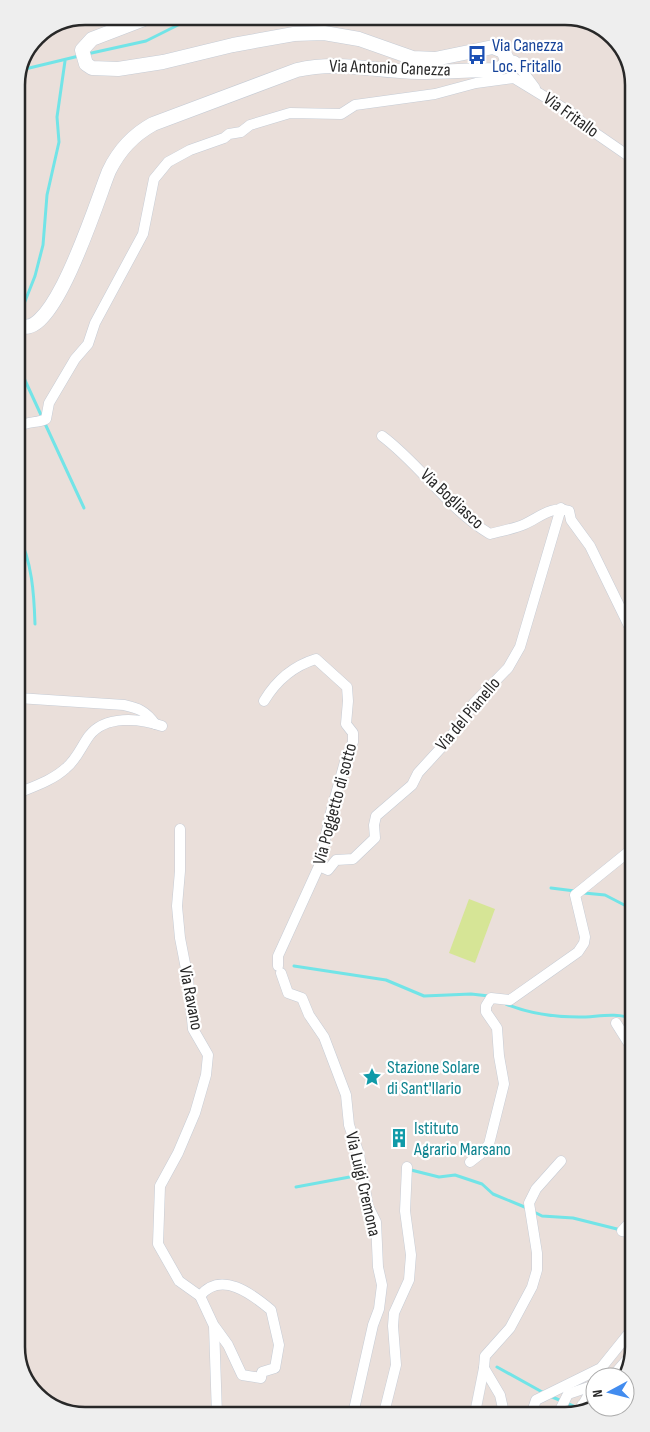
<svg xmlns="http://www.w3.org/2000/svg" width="650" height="1432" font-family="'Sofia Sans Condensed',sans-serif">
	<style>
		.pitch { fill: #d6e596 }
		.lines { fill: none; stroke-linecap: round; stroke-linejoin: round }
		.stream { stroke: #72e4e7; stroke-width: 3 }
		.street-casing { stroke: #c6ccd5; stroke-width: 11 }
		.secondary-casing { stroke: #c6ccd5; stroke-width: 15 }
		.street { stroke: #fff; stroke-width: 10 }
		.secondary { stroke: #fff; stroke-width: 14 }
		.labels { text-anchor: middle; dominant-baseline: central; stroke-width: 4.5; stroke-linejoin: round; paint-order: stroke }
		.transit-label { font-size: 18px; fill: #164399; stroke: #fff; text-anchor: start }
		.street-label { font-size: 18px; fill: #282828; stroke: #fff }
		.culture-label { font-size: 18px; fill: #0d838f; stroke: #fff; text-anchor: start }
		.rim { fill: none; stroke: #282828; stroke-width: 2.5 }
	</style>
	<rect width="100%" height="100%" fill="#eadfda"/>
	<!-- pitch -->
	<polygon class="pitch" points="469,899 495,909 475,963 449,953"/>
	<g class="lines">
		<!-- stream -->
		<g class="stream">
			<polyline points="87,54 146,41 196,16"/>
			<polyline points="21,70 79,56"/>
			<polyline points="18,319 35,276 43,245 47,195 59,142 57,117 65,61"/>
			<polyline points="17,363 84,508"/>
			<path d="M18,534C32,562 34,593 35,624"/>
			<polyline points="551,888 575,891"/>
			<polyline points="584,893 605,895 632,909"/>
			<polyline points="294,966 386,980 424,996 471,994 489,996"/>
			<path d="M506,1004C528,1013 555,1017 579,1017C597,1017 616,1012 633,1019"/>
			<polyline points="411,1170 439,1177 455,1175 482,1184 493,1194 527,1208"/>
			<polyline points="296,1187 355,1176"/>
			<polyline points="532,1211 542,1216 573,1218 621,1230"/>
			<polyline points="497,1367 544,1393"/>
			<polyline points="550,1396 587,1412"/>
		</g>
		<!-- street casing -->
		<g class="street-casing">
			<g id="street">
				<polyline points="507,59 515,61 535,88"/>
				<path d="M17,428C27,420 36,424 46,419L49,403L75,359L88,344L95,323L143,234L154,179L168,162L190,150L224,138L229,134L241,132L250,125L290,113L341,114L355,105L435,94L476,83L514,78L573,114L588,128L630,157"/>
				<path d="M382,436C421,465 448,509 490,534C501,531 514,529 525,524C540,517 552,505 569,511L571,520L590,546L632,632"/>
				<path d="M18,698L124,705C138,708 146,711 155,724"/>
				<path d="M264,701C276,681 293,666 316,659L347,687L348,701L346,724L353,733V742L346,758L331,812L319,866L278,956V966"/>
				<path d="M18,793C35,786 53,780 66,768C77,759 81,747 89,736C105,715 139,718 162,726"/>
				<polyline points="180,829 180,871 177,906 180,938 188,979 193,1029 208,1055 206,1075 195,1113 178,1153 160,1186 158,1244 179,1281 200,1296 214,1326 217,1415"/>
				<polyline points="319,866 328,870 336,860 353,859 375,838 374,825 376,816 412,785 418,773 450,738 474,703 508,668 520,647 561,508"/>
				<polyline points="281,973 288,993 302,998 309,1015 324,1037 346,1095 349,1125 359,1154 368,1206 376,1222 378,1267 382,1285 379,1309 373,1325 353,1414"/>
				<polyline points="616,1023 633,1050"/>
				<polyline points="470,1162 483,1152 489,1144 504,1084 499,1056 497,1028 486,1012 486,1006 491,998 510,1000 578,952 584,943 585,937 575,895 632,849"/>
				<polyline points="633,1219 622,1231 633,1233"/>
				<path d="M200,1296C221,1270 252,1294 271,1310L279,1345L275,1368L262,1372L261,1378L242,1375L228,1345L215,1327"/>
				<polyline points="612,1377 631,1355"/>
				<polyline points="582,1405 592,1408"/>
				<polyline points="532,1412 536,1400 601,1368 634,1327"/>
				<polyline points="559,1412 568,1394 595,1385"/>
				<polyline points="579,1412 594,1385"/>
				<polyline points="384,1413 396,1365 393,1326 394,1313 409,1280 411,1255 405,1211 407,1167"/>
				<polyline points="475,1413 484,1368"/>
				<polyline points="504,1413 500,1395 484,1368 485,1356 510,1328 532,1287 537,1270 537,1253 529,1203 536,1189 561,1161"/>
			</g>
		</g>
		<!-- secondary casing -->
		<g class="secondary-casing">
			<path id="secondary" d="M17,323C51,353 100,191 109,171C119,150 133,135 153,124L297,70C342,60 375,72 419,72C445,72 471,70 496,70L504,66L507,59L503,51L493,47L435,59L413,58L359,39L324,33L294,34L233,45L163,62L118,69L92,68L86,64L82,50L92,39L152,16"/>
		</g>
		<!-- street -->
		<use href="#street" class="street"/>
		<!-- secondary -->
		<use href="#secondary" class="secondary"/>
	</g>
	<!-- icons -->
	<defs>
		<g id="bus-bare" transform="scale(1.5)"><path d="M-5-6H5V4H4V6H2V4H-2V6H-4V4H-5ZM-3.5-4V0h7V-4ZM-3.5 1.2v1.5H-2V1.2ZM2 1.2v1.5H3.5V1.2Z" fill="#1a4fb4" stroke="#fff" stroke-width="2.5" paint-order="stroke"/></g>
		<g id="sight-bare" transform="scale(1.5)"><path d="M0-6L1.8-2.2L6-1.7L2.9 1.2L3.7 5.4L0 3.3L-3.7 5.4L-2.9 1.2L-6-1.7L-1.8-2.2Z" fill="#0f9aa8" stroke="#fff" stroke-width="2.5" paint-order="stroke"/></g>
		<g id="building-bare" transform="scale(1.5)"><path d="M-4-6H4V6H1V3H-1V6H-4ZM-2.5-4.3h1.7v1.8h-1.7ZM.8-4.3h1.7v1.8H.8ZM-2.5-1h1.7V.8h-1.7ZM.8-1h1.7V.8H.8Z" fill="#0f9aa8" stroke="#fff" stroke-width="2.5" paint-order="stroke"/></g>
	</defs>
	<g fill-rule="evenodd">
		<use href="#bus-bare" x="477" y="55"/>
		<use href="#sight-bare" x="372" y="1077"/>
		<use href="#building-bare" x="399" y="1138"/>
	</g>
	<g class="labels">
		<!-- transit labels -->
		<g class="transit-label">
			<text x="492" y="45">Via Canezza<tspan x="492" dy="21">Loc. Fritallo</tspan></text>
		</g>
		<!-- street labels -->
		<g class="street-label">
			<text transform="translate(390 68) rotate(2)">Via Antonio Canezza</text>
			<text transform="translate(571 115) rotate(36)">Via Fritallo</text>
			<text transform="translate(452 499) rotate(43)">Via Bogliasco</text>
			<text transform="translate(468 714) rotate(-50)">Via del Pianello</text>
			<text transform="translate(335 804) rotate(-75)">Via Poggetto di sotto</text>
			<text transform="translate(191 998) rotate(79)">Via Ravano</text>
			<text transform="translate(363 1184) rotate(77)">Via Luigi Cremona</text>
		</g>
		<!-- culture labels -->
		<g class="culture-label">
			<text x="387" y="1067">Stazione Solare<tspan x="387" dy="21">di Sant'Ilario</tspan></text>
			<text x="414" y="1128">Istituto<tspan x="414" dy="21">Agrario Marsano</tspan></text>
		</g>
	</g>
	<!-- crop -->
	<path d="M0 0H650V1432H0ZM85 25H565A60 60 0 0 1 625 85V1347A60 60 0 0 1 565 1407H85A60 60 0 0 1 25 1347V85A60 60 0 0 1 85 25Z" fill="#eee" fill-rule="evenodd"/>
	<path class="rim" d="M85 25H565A60 60 0 0 1 625 85V1347A60 60 0 0 1 565 1407H85A60 60 0 0 1 25 1347V85A60 60 0 0 1 85 25Z"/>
	<!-- north arrow -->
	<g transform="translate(610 1392) rotate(263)"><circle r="24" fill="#ffffff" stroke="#a9a9a9"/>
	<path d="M0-4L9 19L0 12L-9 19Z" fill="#428cef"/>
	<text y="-8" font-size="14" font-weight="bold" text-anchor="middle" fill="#282828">N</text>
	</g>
</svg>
